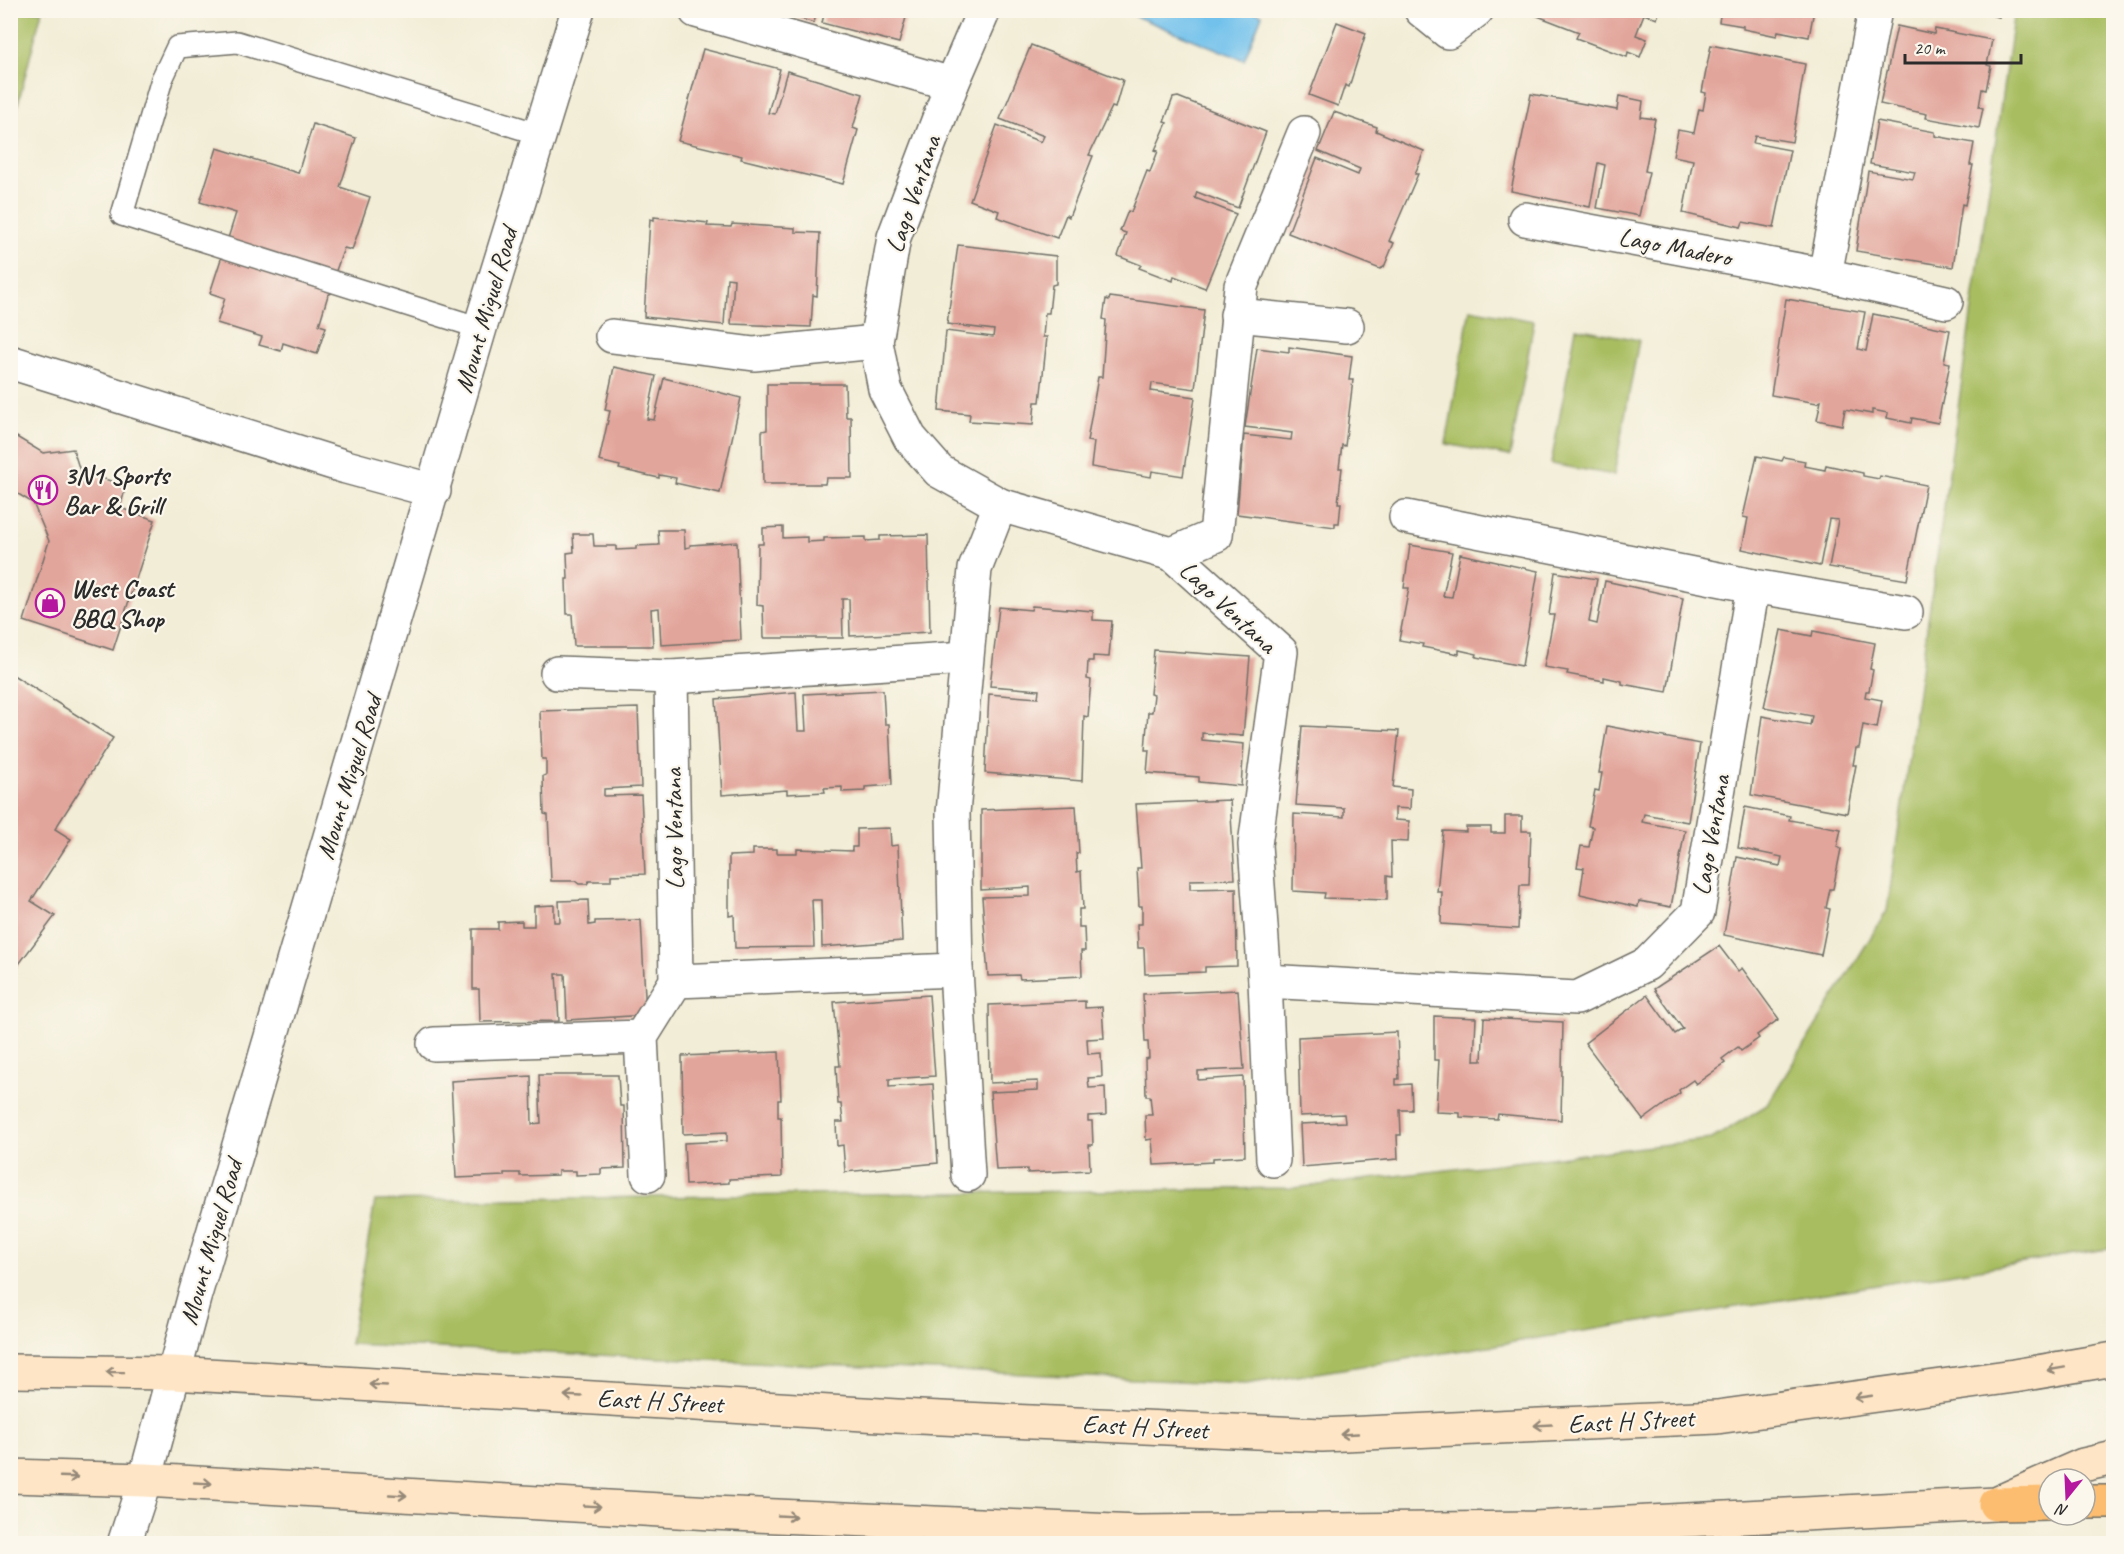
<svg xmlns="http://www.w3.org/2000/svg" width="2124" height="1554" font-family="Caveat,sans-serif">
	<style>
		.green { fill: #a8bd61; stroke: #6a7446; stroke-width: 1.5 }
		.water { fill: #71c1ec; stroke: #4e768c; stroke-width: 1.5 }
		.building { fill: #e2a59b }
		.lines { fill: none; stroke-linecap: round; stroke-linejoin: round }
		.service-casing { stroke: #716f67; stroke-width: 24 }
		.minor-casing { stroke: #716f67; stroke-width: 36 }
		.tertiary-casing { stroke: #716f67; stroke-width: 36 }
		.secondary-casing { stroke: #716f67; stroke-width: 36 }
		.motorway-casing { stroke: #716f67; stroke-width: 36 }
		.service { stroke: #fff; stroke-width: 21 }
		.minor { stroke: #fff; stroke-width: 33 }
		.tertiary { stroke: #fff; stroke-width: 33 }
		.secondary { stroke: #fee5c5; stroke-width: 33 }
		.motorway { stroke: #fcbd6f; stroke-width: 33 }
		.oneway { stroke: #948878 }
		.labels { text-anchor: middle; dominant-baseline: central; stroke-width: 4.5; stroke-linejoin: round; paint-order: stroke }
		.street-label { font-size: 26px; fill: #2b2b2b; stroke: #fbf7ec }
		.poi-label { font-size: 26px; font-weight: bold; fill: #2b2b2b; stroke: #fbf7ec; text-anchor: start }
	</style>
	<rect width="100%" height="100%" fill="#fbf7ec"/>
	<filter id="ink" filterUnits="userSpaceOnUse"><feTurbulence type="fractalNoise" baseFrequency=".0167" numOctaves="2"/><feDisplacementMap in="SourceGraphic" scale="12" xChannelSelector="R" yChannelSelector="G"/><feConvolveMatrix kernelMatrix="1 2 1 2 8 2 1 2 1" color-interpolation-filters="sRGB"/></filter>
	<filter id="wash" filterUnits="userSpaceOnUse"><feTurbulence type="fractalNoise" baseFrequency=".008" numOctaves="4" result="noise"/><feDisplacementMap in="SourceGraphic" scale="24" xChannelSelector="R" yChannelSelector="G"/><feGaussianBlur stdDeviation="1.35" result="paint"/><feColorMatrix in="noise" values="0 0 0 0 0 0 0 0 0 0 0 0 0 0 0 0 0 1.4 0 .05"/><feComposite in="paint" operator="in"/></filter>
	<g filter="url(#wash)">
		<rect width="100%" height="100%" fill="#f2edd6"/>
		<!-- green -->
		<g class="green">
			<polygon points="11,10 42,11 11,130 10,11"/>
			<polygon points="2014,11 2113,11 2113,1248 1246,1384 350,1344 375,1201 1293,1188 1712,1139 1767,1105 1887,911"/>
			<polygon points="1470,309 1534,321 1510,456 1446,444"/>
			<polygon points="1576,328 1639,340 1614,475 1551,464"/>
		</g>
		<!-- water -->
		<polygon class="water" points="1138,10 1252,10 1262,15 1244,60 1135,16"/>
		<g id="blocks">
			<!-- building -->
			<g class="building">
				<polygon points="774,10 817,10 814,23"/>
				<polygon points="825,10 908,10 899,43 822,23"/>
				<polygon points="1536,10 1660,10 1657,19 1644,14 1636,35 1647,39 1640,57 1628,52 1627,57 1576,38 1579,32 1535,15"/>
				<polygon points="1721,10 1814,10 1809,37 1778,31 1777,36 1743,29 1743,26 1719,22"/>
				<polygon points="1970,10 2001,10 1999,17"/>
				<polygon points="1337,22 1366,33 1349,87 1345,85 1338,106 1309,95"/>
				<polygon points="1897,26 1934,34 1935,29 1992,40 1987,65 1991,66 1986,90 1982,89 1979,107 1983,108 1979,128 1926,118 1927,114 1880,104"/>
				<polygon points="1031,45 1123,80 1115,108 1112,107 1089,155 1093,156 1069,217 1066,215 1057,238 997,217 999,211 970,200 997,125 1041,142 1044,136 1000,119"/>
				<polygon points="1711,45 1805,64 1792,142 1755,136 1753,143 1790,150 1774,228 1743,222 1741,227 1683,213 1693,160 1673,156 1678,130 1694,133 1699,109 1703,110 1706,93 1702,92"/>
				<polygon points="703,49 780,69 768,113 775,114 787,71 863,94 853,128 858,130 843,184 741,159 742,156 678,141"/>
				<polygon points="1531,94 1617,110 1619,96 1643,101 1641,117 1655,119 1645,171 1649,172 1639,216 1597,208 1605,165 1598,163 1590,207 1511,191"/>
				<polygon points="1178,97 1266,132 1238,208 1197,192 1195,198 1236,214 1205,288 1174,276 1173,281 1139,268 1141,265 1118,256 1126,233 1120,231 1128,211 1131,212 1147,171 1150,172 1158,151 1155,150 1167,123 1164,122 1173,98"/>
				<polygon points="1334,112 1377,127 1376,131 1424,151 1415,174 1418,174 1389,241 1394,243 1384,267 1380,269 1288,233 1317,158 1358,175 1360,169 1318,151"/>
				<polygon points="1877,121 1935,132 1935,136 1974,143 1970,165 1973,165 1965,205 1962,204 1953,267 1856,251 1868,171 1913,179 1915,172 1870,164"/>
				<polygon points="313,124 356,138 340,187 370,197 352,250 344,248 332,282 337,290 328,295 319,325 326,327 317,354 283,343 281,351 259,345 262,337 217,323 225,298 210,293 221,259 218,251 225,248 236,213 200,202 217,148 298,173"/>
				<polygon points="654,217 708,223 707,226 731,227 732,224 795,228 795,232 820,233 817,296 813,295 811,327 731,324 734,279 727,278 724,325 644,317 650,219 654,220"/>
				<polygon points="958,245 1056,256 1056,284 1052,285 1049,313 1045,313 1043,337 1047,337 1040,402 1035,402 1033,425 969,421 970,414 939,411 946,331 993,337 994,330 947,324"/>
				<polygon points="1110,297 1204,310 1195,389 1152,383 1151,391 1195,397 1183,476 1152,471 1151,477 1091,467 1094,442 1087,441 1098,377 1102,377 1106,320 1103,319 1106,299 1109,300"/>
				<polygon points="1786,299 1865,312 1858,349 1866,351 1873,314 1950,330 1944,362 1950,363 1938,423 1912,418 1911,423 1887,418 1888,413 1872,410 1872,414 1845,409 1842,425 1817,420 1821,401 1817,403 1771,395"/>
				<polygon points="1289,347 1352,356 1349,380 1353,380 1345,446 1342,445 1339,468 1342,468 1338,503 1341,503 1339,523 1335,523 1335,527 1237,514 1244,435 1291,440 1292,433 1245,427 1257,348 1289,352"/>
				<polygon points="614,367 656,376 647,419 654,420 664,378 741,398 720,493 675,483 676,478 659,475 659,478 619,469 620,466 599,461 610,411 605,410"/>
				<polygon points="767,384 845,384 846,417 851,417 852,478 826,478 825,484 763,484 762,431 767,430"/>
				<polygon points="10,433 43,453 73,449 80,471 126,486 120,508 155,520 113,650 24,621 49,541 33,503 10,489"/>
				<polygon points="1757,456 1782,461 1784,457 1805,461 1804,466 1825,470 1826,465 1863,473 1863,476 1879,479 1880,476 1926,485 1907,580 1829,567 1838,520 1829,519 1820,566 1742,549 1748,518 1743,517"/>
				<polygon points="783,527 783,538 807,537 807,542 824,541 824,538 866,537 866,541 880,540 880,536 928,535 930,632 850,636 849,599 842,599 843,638 764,638 763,606 757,605 758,544 763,544 763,528"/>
				<polygon points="658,530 684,530 685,548 690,547 690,545 737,542 741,640 661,645 659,608 651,609 653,646 574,646 572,614 567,614 566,579 568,579 567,553 574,552 573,534 593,534 594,546 616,546 616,550 636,549 636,546 659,545"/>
				<polygon points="1410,545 1452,552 1443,596 1452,597 1460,554 1538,571 1522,666 1476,657 1477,654 1459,650 1459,654 1422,647 1423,644 1399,640 1409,588 1404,588"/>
				<polygon points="1555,572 1597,579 1589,622 1597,624 1605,581 1683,598 1667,692 1622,684 1622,681 1604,677 1604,681 1567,674 1568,671 1544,667 1554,615 1549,615"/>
				<polygon points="1032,606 1093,611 1093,620 1112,621 1109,657 1093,656 1093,661 1088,661 1087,679 1091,680 1088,717 1084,716 1082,781 985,773 989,694 1038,698 1039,690 990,686 999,607 1031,610"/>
				<polygon points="1781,630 1812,636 1813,631 1875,643 1870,669 1873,670 1869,691 1866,691 1865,697 1882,700 1877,728 1863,725 1859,748 1856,748 1853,765 1856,765 1847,813 1751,795 1762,716 1810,725 1812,716 1764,707"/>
				<polygon points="1154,650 1250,657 1243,736 1202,733 1202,740 1244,744 1241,786 1199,782 1199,777 1147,773 1149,750 1145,750 1148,712 1152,712 1154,695 1150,694"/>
				<polygon points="10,673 113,738 55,829 71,839 31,901 55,916 10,976"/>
				<polygon points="883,690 885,724 889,724 892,785 865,787 865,791 842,792 842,787 824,788 825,792 787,794 787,790 722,795 716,699 796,692 798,731 806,731 804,694"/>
				<polygon points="638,708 641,787 604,789 604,796 641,795 645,874 611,875 611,881 589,881 587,884 579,884 575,881 551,881 548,815 544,814 543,776 546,775 546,759 542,759 540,711"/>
				<polygon points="1302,726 1399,731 1393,787 1411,789 1410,809 1395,808 1395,820 1409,821 1408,842 1391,841 1392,877 1387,876 1387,900 1324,898 1325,893 1293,891 1294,814 1344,817 1344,808 1296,805"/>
				<polygon points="1607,726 1700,744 1688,822 1644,814 1642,822 1685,830 1671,907 1639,901 1638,907 1580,894 1584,868 1577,867 1581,846 1589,847 1593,827 1588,826 1595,790 1599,791 1602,773 1599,773"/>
				<polygon points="1230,800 1235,879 1190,880 1190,889 1236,888 1237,966 1205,967 1205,972 1145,974 1144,948 1138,948 1137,924 1142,924 1142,906 1139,906 1137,868 1141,868 1136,804"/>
				<polygon points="1076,806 1079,853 1076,853 1077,872 1081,871 1083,909 1079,909 1079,927 1084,927 1085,951 1081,951 1082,976 1020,979 1019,975 988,976 982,897 1030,896 1030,887 981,890 981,810"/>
				<polygon points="1745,807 1790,816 1789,820 1841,829 1837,847 1841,849 1833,889 1830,889 1826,908 1830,909 1821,955 1724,935 1737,857 1780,866 1782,857 1738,848"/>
				<polygon points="1505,816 1522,816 1522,831 1531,831 1529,885 1520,885 1518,929 1441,924 1442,892 1437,892 1443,831 1466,832 1466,827 1491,827 1491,833 1505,833"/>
				<polygon points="890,828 891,846 898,845 902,941 822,947 821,900 812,900 814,947 735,948 734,915 729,916 729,856 753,855 753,849 777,849 777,853 797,853 797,849 852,851 852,847 857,847 857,829"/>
				<polygon points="588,900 589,925 595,924 595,921 641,920 646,1015 567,1020 565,974 556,974 559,1021 480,1022 479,989 473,989 473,929 498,929 498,922 522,921 522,926 534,926 534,906 554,905 554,922 560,922 559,901"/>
				<polygon points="1719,946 1738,971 1742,968 1779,1019 1757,1035 1759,1038 1741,1051 1738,1047 1722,1059 1725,1063 1696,1084 1693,1080 1679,1090 1680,1093 1643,1120 1585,1043 1647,995 1675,1034 1683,1029 1654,989"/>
				<polygon points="1238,990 1244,1069 1198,1071 1198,1080 1243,1077 1245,1156 1213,1158 1213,1162 1154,1165 1152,1139 1146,1140 1145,1115 1152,1115 1150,1096 1146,1096 1145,1059 1149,1058 1148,1042 1145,1042 1143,994"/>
				<polygon points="929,995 935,1076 889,1079 889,1087 933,1084 938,1163 845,1172 843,1145 837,1146 836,1122 843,1122 841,1104 838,1104 836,1066 840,1066 834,1002"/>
				<polygon points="1085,1001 1085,1008 1102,1007 1104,1038 1087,1039 1088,1054 1101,1053 1102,1077 1088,1078 1089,1088 1105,1087 1106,1115 1088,1116 1088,1121 1092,1121 1093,1145 1089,1145 1090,1170 1027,1173 1027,1169 996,1170 990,1092 1038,1090 1038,1081 990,1083 989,1005"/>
				<polygon points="1434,1016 1476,1018 1474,1061 1482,1061 1484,1018 1563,1022 1561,1120 1498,1114 1497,1119 1460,1117 1460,1113 1436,1112 1439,1060 1434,1060"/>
				<polygon points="1397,1032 1399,1079 1396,1079 1396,1085 1411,1084 1412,1110 1400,1110 1401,1135 1397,1135 1398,1159 1302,1167 1300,1124 1345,1122 1344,1114 1300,1116 1298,1037"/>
				<polygon points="779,1052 781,1100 778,1100 778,1117 781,1117 782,1177 729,1179 729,1183 686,1185 684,1143 727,1141 727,1132 683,1134 682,1056"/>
				<polygon points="539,1075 618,1075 620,1106 624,1106 625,1168 601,1169 601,1174 576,1175 576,1171 558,1171 558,1175 520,1176 520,1173 504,1173 504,1176 456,1178 451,1081 531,1076 532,1124 541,1123"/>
			</g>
		</g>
	</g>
	<g filter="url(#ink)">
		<use href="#blocks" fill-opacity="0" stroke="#716f67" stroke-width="1.5"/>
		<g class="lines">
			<!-- service casing -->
			<g class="service-casing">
				<polyline id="service" points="480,328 122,215 162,79 177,47 237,42 539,134"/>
			</g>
			<!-- minor casing -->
			<g class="minor-casing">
				<g id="minor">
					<polyline points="984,10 952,84 894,237 876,342 885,389 910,438 939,471 1000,505 1172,554 1281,652 1255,845 1265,981 1273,1160"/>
					<polyline points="1421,10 1448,32 1477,10"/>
					<polyline points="1875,10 1825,275 1946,302"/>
					<polyline points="696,11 952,84"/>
					<polyline points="1525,219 1825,275"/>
					<polyline points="1237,315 1347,326"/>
					<polyline points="612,336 754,354 876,342"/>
					<polyline points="10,362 346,467 434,491"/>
					<polyline points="1406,517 1753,586 1906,612"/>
					<polyline points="1172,554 1216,535 1241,286 1304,133"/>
					<polyline points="557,673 671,677 966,658"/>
					<polyline points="676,981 956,970"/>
					<polyline points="1265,981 1577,998 1647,964 1698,912 1753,586"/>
					<polyline points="434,1044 641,1037"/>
					<polyline points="648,1175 641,1037 676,981 671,677"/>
					<polyline points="968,1175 956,970 953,813 975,569 1000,505"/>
				</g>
			</g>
			<!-- tertiary casing -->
			<g class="tertiary-casing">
				<polyline id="tertiary" points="124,1544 145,1480 194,1298 480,328 578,10"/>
			</g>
			<!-- secondary casing -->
			<g class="secondary-casing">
				<g id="secondary">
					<polyline points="10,1371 173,1373 897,1416 1322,1435 1717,1417 2014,1376 2114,1359"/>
					<polyline points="10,1476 145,1480 712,1513 1137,1532 1535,1528 1995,1504 2049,1480"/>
					<polyline points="2051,1479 2083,1465 2114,1458"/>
				</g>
			</g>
			<!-- motorway casing -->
			<g class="motorway-casing">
				<g id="motorway">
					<polyline points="2085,1502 2114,1502"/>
					<polyline points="1995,1504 2049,1503"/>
				</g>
			</g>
			<!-- service -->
			<use href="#service" class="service"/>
			<!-- minor -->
			<use href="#minor" class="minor"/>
			<!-- tertiary -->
			<use href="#tertiary" class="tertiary"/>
			<!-- secondary -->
			<use href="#secondary" class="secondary"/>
			<!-- motorway -->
			<use href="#motorway" class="motorway"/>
		</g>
		<!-- one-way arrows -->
		<defs><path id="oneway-shaft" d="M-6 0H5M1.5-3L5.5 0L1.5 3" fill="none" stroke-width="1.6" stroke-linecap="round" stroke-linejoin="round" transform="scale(1.5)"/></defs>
		<g class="oneway">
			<use href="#oneway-shaft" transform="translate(2056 1369) rotate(170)"/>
			<use href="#oneway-shaft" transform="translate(115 1372) rotate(-179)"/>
			<use href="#oneway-shaft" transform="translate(378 1385) rotate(-177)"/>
			<use href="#oneway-shaft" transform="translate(573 1396) rotate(-177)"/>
			<use href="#oneway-shaft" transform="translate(1863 1397) rotate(172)"/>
			<use href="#oneway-shaft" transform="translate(1543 1425) rotate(177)"/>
			<use href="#oneway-shaft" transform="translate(1349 1434) rotate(177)"/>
			<use href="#oneway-shaft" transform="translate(69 1477) rotate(2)"/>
			<use href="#oneway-shaft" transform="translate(203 1483) rotate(3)"/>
			<use href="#oneway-shaft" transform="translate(398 1495) rotate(3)"/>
			<use href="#oneway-shaft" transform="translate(592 1506) rotate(3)"/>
			<use href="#oneway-shaft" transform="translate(787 1516) rotate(3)"/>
		</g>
	</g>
	<!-- icons -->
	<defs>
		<g id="restaurant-ring" transform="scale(1.5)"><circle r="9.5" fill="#fbf7ec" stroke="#b5179e" stroke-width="1.5"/><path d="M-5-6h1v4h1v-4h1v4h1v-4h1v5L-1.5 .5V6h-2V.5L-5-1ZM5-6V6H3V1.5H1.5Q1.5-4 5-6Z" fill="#b5179e"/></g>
		<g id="shop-ring" transform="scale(1.5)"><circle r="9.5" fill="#fbf7ec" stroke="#b5179e" stroke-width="1.5"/><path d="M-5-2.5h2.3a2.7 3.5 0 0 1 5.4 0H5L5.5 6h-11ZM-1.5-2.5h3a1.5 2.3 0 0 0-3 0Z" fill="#b5179e"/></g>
	</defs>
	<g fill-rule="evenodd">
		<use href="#restaurant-ring" x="43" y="490"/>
		<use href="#shop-ring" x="50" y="603"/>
	</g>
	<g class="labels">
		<!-- street labels -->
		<g class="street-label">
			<text transform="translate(913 194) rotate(-71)">Lago Ventana</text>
			<text transform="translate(1675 247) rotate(11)">Lago Madero</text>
			<text transform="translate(486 310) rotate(-74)">Mount Miguel Road</text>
			<text transform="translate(1228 607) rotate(43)">Lago Ventana</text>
			<text transform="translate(349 777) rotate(-73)">Mount Miguel Road</text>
			<text transform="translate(674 829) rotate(-91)">Lago Ventana</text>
			<text transform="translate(1711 835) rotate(-80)">Lago Ventana</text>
			<text transform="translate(211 1242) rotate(-74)">Mount Miguel Road</text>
			<text transform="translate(660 1401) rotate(3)">East H Street</text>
			<text transform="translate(1631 1421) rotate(-3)">East H Street</text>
			<text transform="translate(1145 1427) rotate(3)">East H Street</text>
		</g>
		<!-- poi labels -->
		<g class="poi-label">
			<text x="64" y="475">3N1 Sports<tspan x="64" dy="30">Bar &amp; Grill</tspan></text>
			<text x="71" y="588">West Coast<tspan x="71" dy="30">BBQ Shop</tspan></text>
		</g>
	</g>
	<!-- margin -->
	<rect width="2124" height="1554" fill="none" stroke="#fbf7ec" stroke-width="36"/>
	<!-- north arrow -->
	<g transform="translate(2067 1497) rotate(198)"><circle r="28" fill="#fbf7ec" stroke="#a8a59f" stroke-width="1.5"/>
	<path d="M0-4.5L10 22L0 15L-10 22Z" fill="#b5179e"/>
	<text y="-9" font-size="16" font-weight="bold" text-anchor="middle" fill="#2b2b2b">N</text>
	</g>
	<!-- scale -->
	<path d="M1905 54v9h116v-9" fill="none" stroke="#2b2b2b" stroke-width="3"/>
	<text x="1914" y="54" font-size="18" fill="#2b2b2b" stroke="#fbf7ec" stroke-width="4.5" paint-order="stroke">20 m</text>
</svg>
